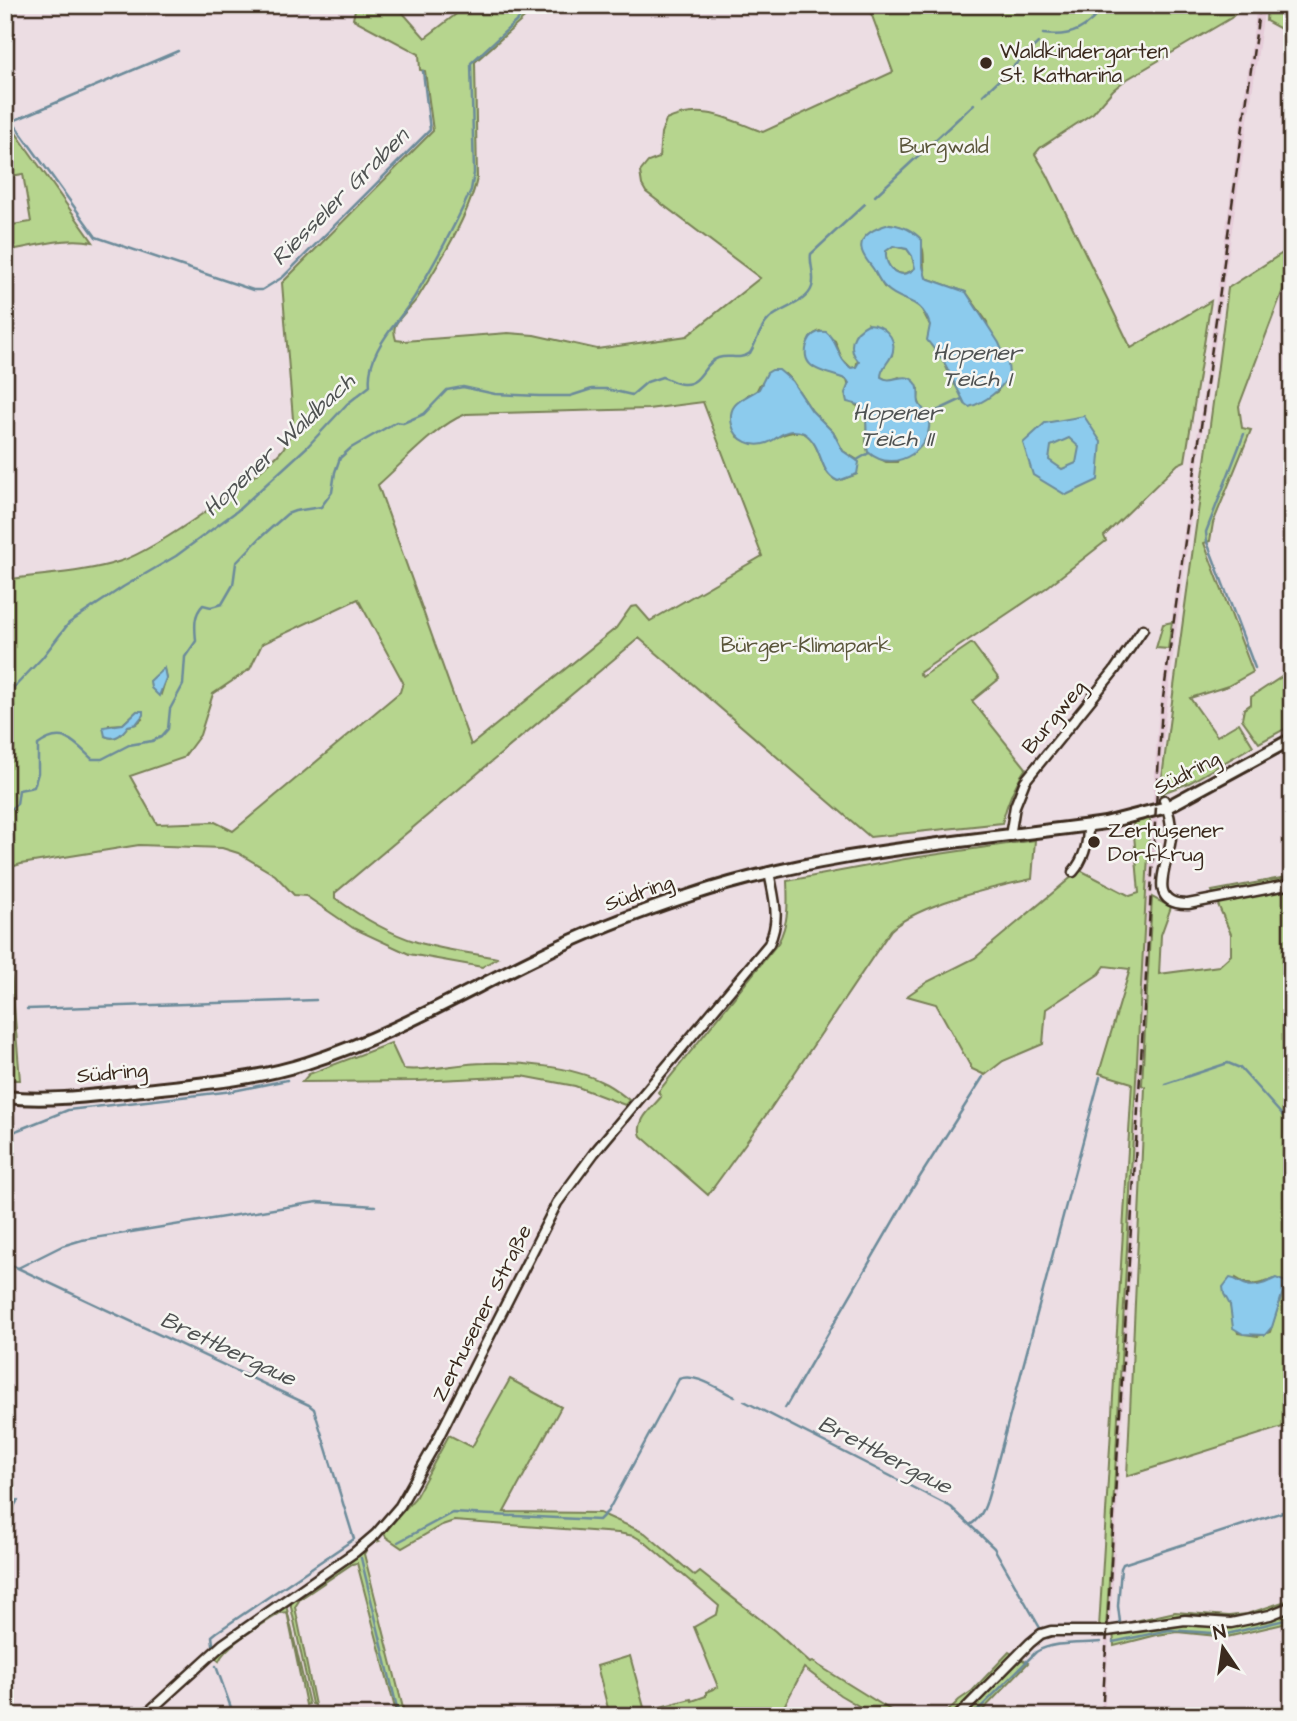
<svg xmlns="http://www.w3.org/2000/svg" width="1297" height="1721" font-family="'Architects Daughter',sans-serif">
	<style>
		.built { fill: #e5cbd8 }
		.green { fill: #b6d58e; stroke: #788056; stroke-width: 2; fill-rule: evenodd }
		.water { fill: #8ccbed; stroke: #6c8b9a; stroke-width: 2; fill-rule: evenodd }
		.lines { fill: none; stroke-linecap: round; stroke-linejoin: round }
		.stream { stroke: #6c8b9a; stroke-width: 2.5 }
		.street-casing { stroke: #3b2a1e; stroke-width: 13 }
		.secondary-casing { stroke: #3b2a1e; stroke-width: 16 }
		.street { stroke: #f6f6f2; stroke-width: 8 }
		.secondary { stroke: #f6f6f2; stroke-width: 10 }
		.rail { stroke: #3b2a1e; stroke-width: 2.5; stroke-dasharray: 10 5; stroke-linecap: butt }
		.poi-dot { fill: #3b2a1e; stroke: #f6f6f2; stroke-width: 2.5 }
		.labels { text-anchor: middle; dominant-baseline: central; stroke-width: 5; stroke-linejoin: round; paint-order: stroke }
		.poi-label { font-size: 21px; fill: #3b2a1e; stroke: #f6f6f2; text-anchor: start }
		.park-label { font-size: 21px; fill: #5a553a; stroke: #f6f6f2 }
		.street-label { font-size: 21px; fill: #3b2a1e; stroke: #f6f6f2 }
		.water-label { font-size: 23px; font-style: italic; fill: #4f5252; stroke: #f6f6f2 }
	</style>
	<rect width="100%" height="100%" fill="#ecdde3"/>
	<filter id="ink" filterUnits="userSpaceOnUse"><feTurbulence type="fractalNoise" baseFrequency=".0143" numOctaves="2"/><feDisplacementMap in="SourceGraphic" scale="14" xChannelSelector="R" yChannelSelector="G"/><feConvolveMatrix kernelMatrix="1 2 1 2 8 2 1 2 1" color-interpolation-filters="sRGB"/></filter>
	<g filter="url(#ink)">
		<!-- built -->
		<polygon class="built" points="1257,5 1265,5 1202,433 1165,719 1152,897 1114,1566 1104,1716 1101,1716 1135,1088 1158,719"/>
		<!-- green -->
		<g class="green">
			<path d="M356,5H396L425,38L468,5H539L475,62L477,178C470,214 437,267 417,299C411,307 401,315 396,324C393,329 394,334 396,340L404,341L508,333L534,335L597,349L687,336L760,278L646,192L642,185L640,172L648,162L659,158L661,133L666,120C703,103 728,119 763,132L893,72L868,5H1254L1238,11L1231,18L1124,81L1113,90L1093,113L1040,148L1035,154L1047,174L1131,348L1211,301L1185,461L1178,464L1104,536L1106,541L1046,588L919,673L922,677L972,643L999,679L972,701L1026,768C1014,785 1007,803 1002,823L870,837L639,638L335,893V898C360,916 387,933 417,942C443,950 471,953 497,958L482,967L409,954L353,928L306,896L294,895L275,875L238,853L222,848L139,845L21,864L5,869V580C43,574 85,573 121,561C155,550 261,476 283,449C290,439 292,430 293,419L282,283L433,131L425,71L420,70L419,54L353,19ZM890,224C906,227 919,233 923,250C925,260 922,268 926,278L966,292L987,322L998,391L974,405L954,384L943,360L931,345L930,325L921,308L910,300L884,287L875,272ZM868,324L892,355L881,369V377L889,381L899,377L919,389L918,400L922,409L897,462H886L868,452L866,443L867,419L865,412L853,403L847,380C831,371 805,373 807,348C808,339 812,334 820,331L835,341L842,359L851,368L856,367ZM785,374L792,381L812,411L833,432L843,451L856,459L857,474L838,481C818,473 824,446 804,433C776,426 767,458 737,436L747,395L756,392L760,384ZM703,402L762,556L650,621L637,606L631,607L616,628L471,745L378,485C403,463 435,426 466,414L648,409ZM358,599L403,682L400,692L233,831L215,822L157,824L130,776L183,758L200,735L213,694L250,669L262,644ZM164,669L166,678L161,694L151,681ZM137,711L142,719L136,724L128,726C122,734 116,741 105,736L109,725L123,724Z"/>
			<polygon points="1267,5 1292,5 1292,35 1266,21"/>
			<path d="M5,112L16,133L93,242C65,236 33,247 5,251V226L31,222L23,174L5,177Z"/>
			<path d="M892,246L907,249L912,256L915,268C900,281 884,269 886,251Z"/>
			<path d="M1292,247V266L1239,406L1242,428L1251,430L1213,523L1210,541L1204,543L1253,672L1228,686L1190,698L1217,736L1239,723L1253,746L1189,783L1160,794C1181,625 1207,457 1228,288Z"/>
			<polygon points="1172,622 1168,649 1156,648 1163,624"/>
			<polygon points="1292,670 1292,725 1259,743 1242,719 1244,709 1251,704 1251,697"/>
			<polygon points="1150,818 1110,1566 1106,1628 1099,1628 1132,1083 1099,1073 1130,969 1105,966 1099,974 1046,1009 1043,1044 1003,1061 985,1075 972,1069 936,1004 907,996 927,982 975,958 1080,870 1130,896 1139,893 1133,823"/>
			<path d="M1035,840L1032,879C995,887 918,904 891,930L771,1108L708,1195L641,1136C635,1121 652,1108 661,1097L658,1092L778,943C789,922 788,904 787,881L905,859Z"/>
			<path d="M1292,876V1424L1127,1476L1145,1087L1142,1085L1152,897L1171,907L1161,935L1159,974L1219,966L1231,955V934L1212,891ZM1236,1278C1260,1294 1265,1274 1286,1282L1270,1332L1258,1336L1238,1333L1228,1298Z"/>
			<polygon points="5,904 6,909 20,1080 10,1080 5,1016"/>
			<path d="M391,1043L403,1069C431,1072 457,1063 485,1063C518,1062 572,1066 602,1082C612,1086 621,1094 629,1100L625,1105L575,1086L522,1076L417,1081L302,1082L309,1074Z"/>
			<polygon points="510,1379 561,1407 504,1512 600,1513 645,1533 695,1576 700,1572 775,1631 810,1663 813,1662 900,1716 876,1716 840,1695 804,1668 779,1716 610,1716 597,1666 630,1656 645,1711 691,1699 692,1701 706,1696 706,1692 718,1687 694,1627 717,1614 719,1606 646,1543 634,1536 618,1533 454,1521 442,1525 402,1548 386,1537 384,1533 415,1498 449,1435 472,1447"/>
			<polygon points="375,1539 379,1541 370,1544 364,1554 405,1716 397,1716 357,1563 352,1564 300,1599 295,1607 315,1705 312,1704 291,1607 291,1600"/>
			<polygon points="1292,1599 1292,1622 1227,1637 1177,1632 1157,1635 1114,1646 1113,1626 1175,1612 1229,1616 1247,1614"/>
			<path d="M286,1605L309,1704L306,1705L287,1612L280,1613C264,1624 226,1644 219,1661L213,1656Z"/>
			<polygon points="1009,1652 1028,1663 977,1716 943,1716 959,1700 972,1691"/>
			<polygon points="1292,1708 1292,1716 1241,1716 1242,1716"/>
		</g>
		<!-- water -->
		<g class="water">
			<path d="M890,224C904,226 912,230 922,240V263L926,278L966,292L999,343L1008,364L1009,375C1001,390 986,402 969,407L965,404L943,360L927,340L930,325C921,296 902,304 886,288C881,284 877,276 874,270C870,264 864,258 862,251C857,235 878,227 890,224ZM893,246L907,249L912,256L915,268C901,282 884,269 886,251Z"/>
			<path d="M868,324C882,324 896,336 893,351C891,362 881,366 881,377C892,385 904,370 915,382C921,388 917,395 919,403C921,408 926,411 928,416C937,445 896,477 868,452C864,435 871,419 859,405L847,402L845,393L849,383L847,380C833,372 796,373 808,342C811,334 818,331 826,332C839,342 837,359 851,368L856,367L859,362C846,348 852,332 868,324Z"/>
			<path d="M772,370H779L792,381L812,411L833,432L843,451L859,462L857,474L838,481C818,473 824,446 804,433C798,431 793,430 787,432C780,434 775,440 767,443C753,448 736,441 732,425C726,402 745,399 759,389L767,373Z"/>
			<path d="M1084,416L1101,442L1098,480L1066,495L1033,475L1023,443L1045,423ZM1069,438L1079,447L1076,463L1062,469L1049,460L1051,446Z"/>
			<polygon points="164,668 166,678 159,696 151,688 150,681"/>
			<path d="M137,711H143V715L136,724L128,726C122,734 116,741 105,736L103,727L123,724Z"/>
			<path d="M1230,1278C1238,1279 1239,1283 1247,1285C1256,1288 1268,1282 1276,1278L1286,1282L1272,1327L1265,1335L1243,1334L1233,1328L1230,1305L1224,1294L1223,1287Z"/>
		</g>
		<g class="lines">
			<!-- stream -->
			<g class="stream">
				<path d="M1043,34C1073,38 1087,28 1106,5"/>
				<polyline points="983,95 1038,43"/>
				<polyline points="5,97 12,121 96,237 253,290 262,290 283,277 430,130 423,71"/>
				<polyline points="13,121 178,51"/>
				<polyline points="875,196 974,104"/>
				<polyline points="928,415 962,399"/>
				<polyline points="1244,434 1206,532 1207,542 1255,668"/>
				<polyline points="857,460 869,453"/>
				<path d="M5,697L42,658L69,623L123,587L176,556L237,511L307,447L347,404L370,386C366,350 398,324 415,296C435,262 455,226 471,190L474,173L471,63L534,5"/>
				<path d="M5,813L17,804L19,790L34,787L38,773V745C63,726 75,743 92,759H102L129,745L152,741L161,737L168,729L170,709L183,685L185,657L196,641C195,628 193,615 203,605L211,607L222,604L233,585L236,563L261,537L287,514L295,511L321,507L332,492L335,472L340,458L351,448L396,422L403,423L424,414L447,390L463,387L495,394L539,396H570L592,389H606L632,395L647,382L662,377C670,379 675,384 683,384C702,385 703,363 718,358C730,354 739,361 750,353C757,342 759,329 769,319C781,308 807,303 812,287C816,275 809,265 811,254L865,204"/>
				<polyline points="27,1009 316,1000"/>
				<polyline points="1165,1084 1228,1063 1240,1068 1283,1116 1292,1116"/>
				<polyline points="5,1137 18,1130 68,1110 233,1091 287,1080"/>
				<polyline points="5,1262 309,1405 314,1409 354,1539 217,1632 212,1636 213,1644"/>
				<polyline points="18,1268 62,1246 82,1240 317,1202 375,1206"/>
				<polyline points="744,1401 951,1507 994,1548 1040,1628"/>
				<polyline points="785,1408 909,1194 983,1077"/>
				<polyline points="5,1520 18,1500"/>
				<path d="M970,1525C986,1515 988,1496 993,1479L1100,1077"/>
				<path d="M398,1542L452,1513L599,1520L608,1511L679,1379C695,1372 720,1390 735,1397"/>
				<polyline points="361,1558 399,1716"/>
				<polyline points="1120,1622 1118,1606 1121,1568 1123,1564 1292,1509"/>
				<polyline points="1113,1642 1169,1630 1227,1634 1289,1619"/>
				<polyline points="216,1666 234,1716"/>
				<path d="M972,1716L1036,1652C1054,1641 1080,1644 1101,1642"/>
			</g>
			<!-- street casing -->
			<g class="street-casing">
				<g id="street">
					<path d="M1164,800C1169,812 1172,825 1171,838C1169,863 1144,905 1188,904L1292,884"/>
					<polyline points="1010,836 1015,806 1025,781 1114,671 1143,629"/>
					<path d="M1073,872C1085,858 1088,843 1088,826"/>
					<path d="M144,1716L223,1644L355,1552L376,1534L400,1506L433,1448L557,1203L594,1153L769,944C781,918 774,899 769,872"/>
					<polyline points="958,1716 1030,1643 1041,1634 1051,1631 1107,1631 1185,1620 1231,1623 1270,1615 1292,1606"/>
				</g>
			</g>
			<!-- secondary casing -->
			<g class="secondary-casing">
				<path id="secondary" d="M5,1097C51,1102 98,1095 143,1090C198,1084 254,1080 307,1063C388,1037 461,994 537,957C587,932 639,912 691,895C822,851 968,842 1105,823L1167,807L1292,739"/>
			</g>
			<!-- street -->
			<use href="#street" class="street"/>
			<!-- secondary -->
			<use href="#secondary" class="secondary"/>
			<!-- rail -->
			<polyline class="rail" points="1102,1716 1162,705 1260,5"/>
		</g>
	</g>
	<!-- markers -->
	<g class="poi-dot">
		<circle cx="986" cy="63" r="7"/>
		<circle cx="1094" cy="842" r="7"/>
	</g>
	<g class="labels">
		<!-- poi labels -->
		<g class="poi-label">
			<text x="1000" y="51">Waldkindergarten<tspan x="1000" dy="24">St. Katharina</tspan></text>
			<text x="1108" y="830">Zerhusener<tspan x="1108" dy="24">Dorfkrug</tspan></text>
		</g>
		<!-- park labels -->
		<g class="park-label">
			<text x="944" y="146">Burgwald</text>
			<text x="806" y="645">Bürger-Klimapark</text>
		</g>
		<!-- street labels -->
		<g class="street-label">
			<text transform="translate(1054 717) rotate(-51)">Burgweg</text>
			<text transform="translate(1187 773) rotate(-27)">Südring</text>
			<text transform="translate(639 893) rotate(-20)">Südring</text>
			<text transform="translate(112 1073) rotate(-5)">Südring</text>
			<text transform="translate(482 1313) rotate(-63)">Zerhusener Straße</text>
		</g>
		<!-- water labels -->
		<g class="water-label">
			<text transform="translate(340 197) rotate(-45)">Riesseler Graben</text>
			<text x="977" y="353">Hopener<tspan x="977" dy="26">Teich I</tspan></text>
			<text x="897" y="413">Hopener<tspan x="897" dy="26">Teich II</tspan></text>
			<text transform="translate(279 445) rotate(-43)">Hopener Waldbach</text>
			<text transform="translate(228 1349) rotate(25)">Brettbergaue</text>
			<text transform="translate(885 1455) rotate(27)">Brettbergaue</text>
		</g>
	</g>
	<!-- margin -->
	<rect width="1297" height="1721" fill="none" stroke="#f6f6f2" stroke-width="28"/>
	<rect x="14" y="14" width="1269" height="1693" fill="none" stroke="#3b2a1e" stroke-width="2.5" filter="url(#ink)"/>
	<!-- north arrow -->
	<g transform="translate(1223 1648) rotate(347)" stroke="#f6f6f2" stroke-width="5" paint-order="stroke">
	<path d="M0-5L12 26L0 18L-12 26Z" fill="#3b2a1e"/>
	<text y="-10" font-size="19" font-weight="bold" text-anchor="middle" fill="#3b2a1e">N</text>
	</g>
</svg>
